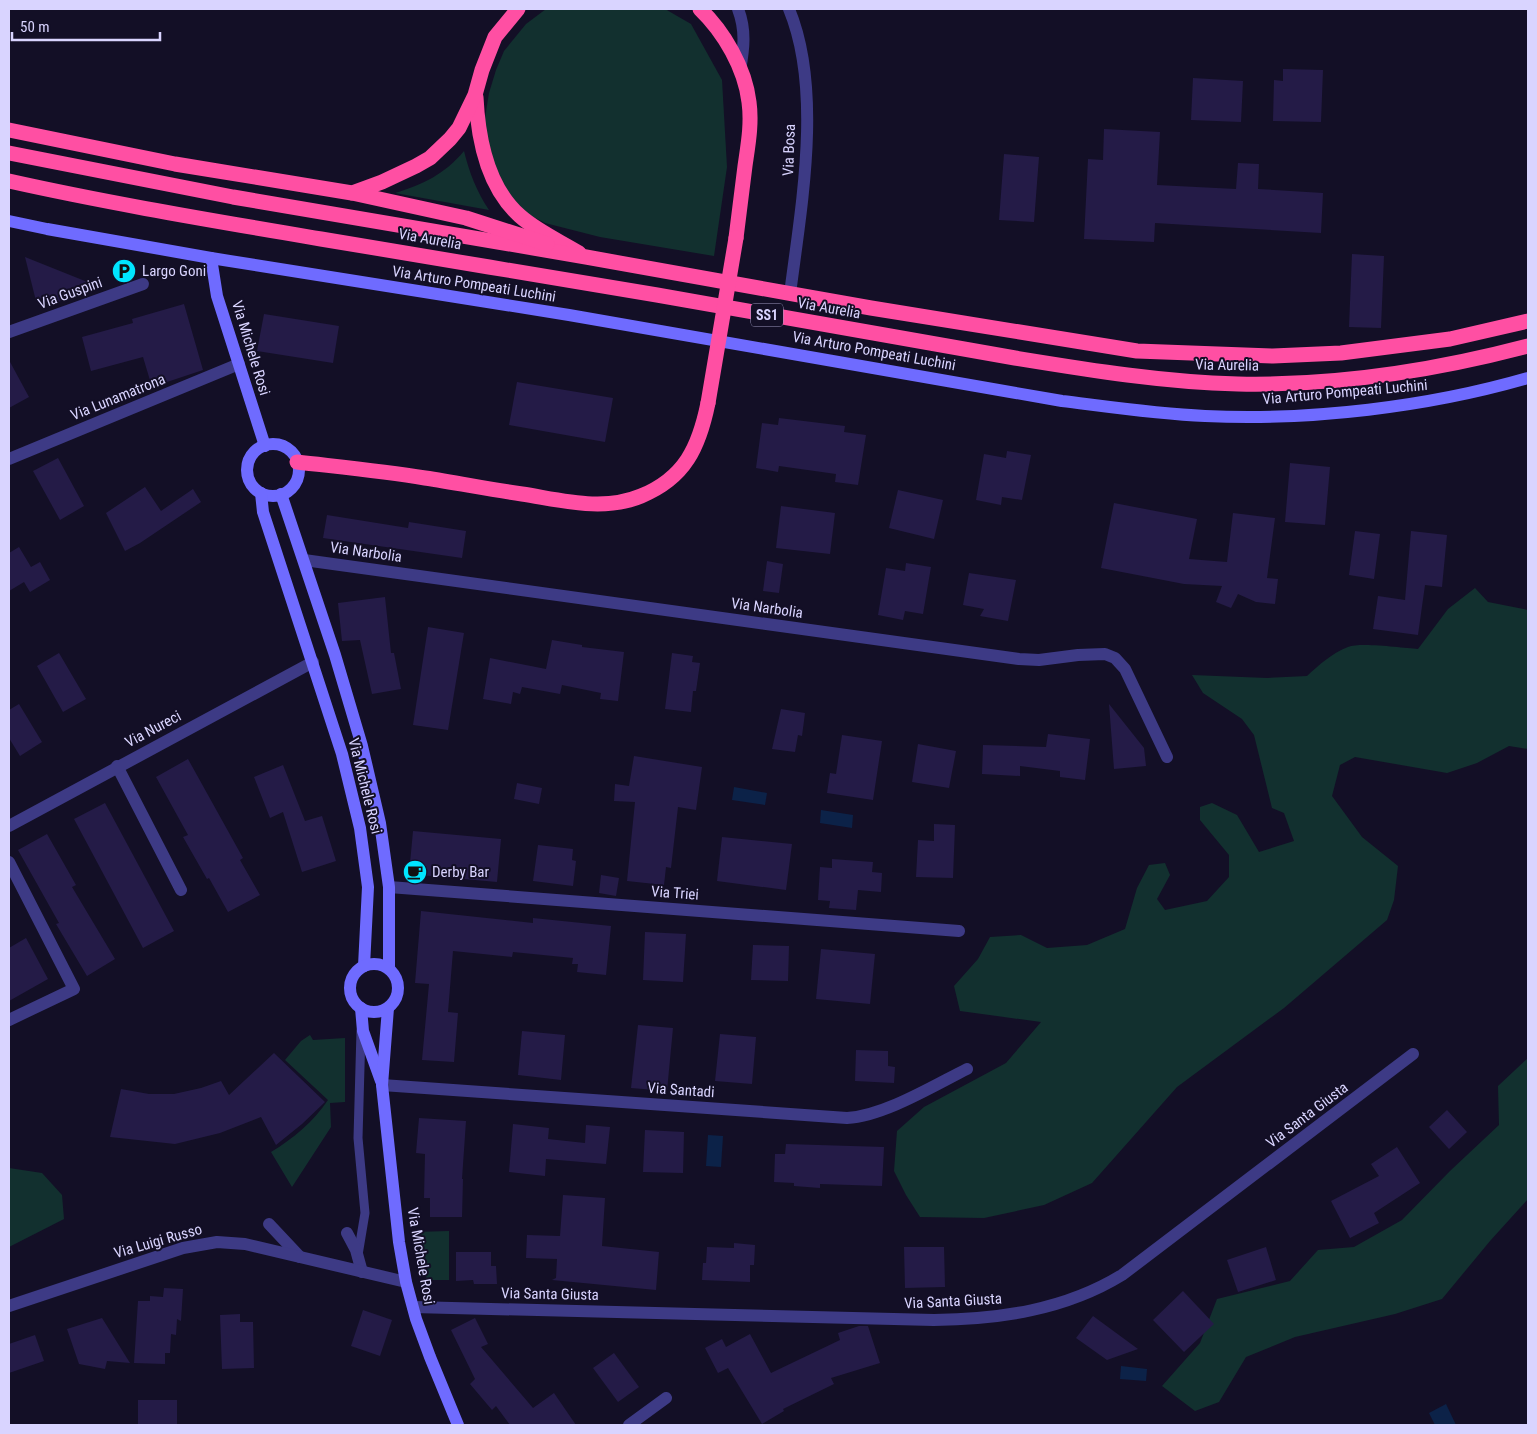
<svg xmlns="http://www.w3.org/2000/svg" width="1537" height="1434" font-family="'Roboto Condensed',sans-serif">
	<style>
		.green { fill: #12302f }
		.water { fill: #0c2248 }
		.building { fill: #241b47 }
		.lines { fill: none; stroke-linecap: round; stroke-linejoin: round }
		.lane { stroke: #3d3a85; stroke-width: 9 }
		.street { stroke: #3d3a85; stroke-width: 12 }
		.secondary { stroke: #6f6bff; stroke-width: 12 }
		.highway { stroke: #ff4fa3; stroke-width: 15 }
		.highway-bridge { stroke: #ff4fa3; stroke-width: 15 }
		.labels { text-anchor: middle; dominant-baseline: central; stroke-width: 4; stroke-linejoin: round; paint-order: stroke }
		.shield { fill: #130f26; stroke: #9e99be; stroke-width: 1 }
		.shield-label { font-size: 14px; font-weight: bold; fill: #d9d4ff }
		.street-label { font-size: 15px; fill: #d9d4ff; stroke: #130f26 }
		.poi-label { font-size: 15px; fill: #d9d4ff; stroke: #130f26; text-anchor: start }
	</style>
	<rect width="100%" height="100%" fill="#130f26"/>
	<!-- green -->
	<g class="green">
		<polygon points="546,9 665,9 691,24 722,80 727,167 714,256 600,237 545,223 526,213 498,181 484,124 489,93 496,70 504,51 526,24"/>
		<path d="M464,151C469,172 477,192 489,210L395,193C422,185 445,174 464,151Z"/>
		<path d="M1475,588L1488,602L1528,610V749L1509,746L1477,763L1447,773L1355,757L1340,765L1332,796L1362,837L1398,866L1394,900L1387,920L1284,1008L1177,1087L1092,1183L1044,1205L984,1218L920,1217L906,1195L894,1171L897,1131L924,1107L1006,1063L1041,1022L960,1011L954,986L978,959L990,937L1021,935L1047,948L1087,945L1125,929L1137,888L1149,865L1165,863L1170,875L1157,899L1165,910L1207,901L1229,877V855L1200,820V807L1212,803L1237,815L1259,852L1294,841L1284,813L1272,808L1254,735L1242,719L1203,693L1192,675L1267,678L1307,676C1319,665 1332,653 1348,647C1361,642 1402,648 1418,649L1448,609Z"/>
		<path d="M310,1035L313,1040L345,1038V1102L330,1103L331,1127L292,1187L271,1152C294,1138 313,1122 328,1100L285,1060L301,1041Z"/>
		<polygon points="1528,1058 1528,1199 1490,1241 1442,1299 1395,1314 1295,1337 1246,1357 1219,1402 1195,1411 1162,1386 1200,1343 1217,1299 1290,1281 1318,1250 1354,1247 1402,1220 1450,1171 1499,1125 1498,1086"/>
		<polygon points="9,1168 42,1173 62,1195 64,1219 9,1247"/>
		<polygon points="449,1231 449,1280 427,1280 415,1232"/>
	</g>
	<!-- water -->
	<g class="water">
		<polygon points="734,787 767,793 765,805 732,800"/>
		<polygon points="821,810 853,815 852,828 820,823"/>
		<polygon points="708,1135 723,1136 721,1167 706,1166"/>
		<polygon points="1121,1366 1147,1369 1146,1381 1120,1379"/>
		<polygon points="1446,1404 1456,1425 1435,1425 1429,1413"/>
	</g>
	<!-- building -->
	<g class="building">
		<polygon points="1283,69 1323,70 1321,122 1273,121 1274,80 1283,81"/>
		<polygon points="1193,78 1243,81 1241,122 1191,120"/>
		<polygon points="1104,129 1160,132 1157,185 1236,189 1238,163 1259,164 1258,189 1323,193 1321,233 1155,223 1154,242 1084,239 1088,159 1103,160"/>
		<polygon points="1004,154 1039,157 1034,222 999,220"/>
		<polygon points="1352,254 1384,256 1381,328 1349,327"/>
		<polygon points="25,257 100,287 50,305 36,301"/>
		<polygon points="184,304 203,370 152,387 143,357 91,371 82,337 133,323 132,319"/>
		<polygon points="264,314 339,326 333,363 257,351"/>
		<polygon points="9,360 29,397 9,408"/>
		<polygon points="517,382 613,398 605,442 509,425"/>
		<polygon points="779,418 845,426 844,432 866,435 858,485 835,482 836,474 779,466 778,472 756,468 762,423 778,425"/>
		<polygon points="1007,451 1031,455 1022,500 1002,497 1001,505 976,500 984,454 1006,458"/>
		<polygon points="58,458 84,506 60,520 33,471"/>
		<polygon points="1290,463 1330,467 1325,525 1285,522"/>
		<polygon points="145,487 161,511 193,489 201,502 140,543 125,551 106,513"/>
		<polygon points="898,490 943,500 934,539 889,528"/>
		<polygon points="1114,503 1197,519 1189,559 1227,562 1233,513 1275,518 1267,578 1278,579 1275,604 1256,602 1238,594 1231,608 1216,602 1222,586 1184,584 1101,568"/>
		<polygon points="781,506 835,513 830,554 776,548"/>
		<polygon points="327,515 408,528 409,522 466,531 462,558 323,538"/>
		<polygon points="1355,531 1380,534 1374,579 1349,575"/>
		<polygon points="1411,531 1447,535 1442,587 1425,585 1418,635 1373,629 1378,596 1405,600"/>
		<polygon points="19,547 31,567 40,562 50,580 30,592 24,582 9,591 9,553"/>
		<polygon points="767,561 783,564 779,593 763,591"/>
		<polygon points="906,563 931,567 923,614 905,611 903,620 878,615 886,568 905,571"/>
		<polygon points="969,573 1016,580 1008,621 980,616 984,609 963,605"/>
		<polygon points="385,597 391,653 394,653 401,689 372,694 360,640 342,641 338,603"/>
		<polygon points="428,627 464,633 448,730 413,725"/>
		<polygon points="552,640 582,645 582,647 624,652 618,701 600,699 601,693 562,685 560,694 522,687 520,694 513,692 511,704 483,699 490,658 546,669"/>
		<polygon points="59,653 86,699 63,712 37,666"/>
		<polygon points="672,653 693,656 692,662 700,663 696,691 693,691 691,712 665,709"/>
		<polygon points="19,704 42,742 20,756 9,738 9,710"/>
		<polygon points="1109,704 1144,748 1146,766 1114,769"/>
		<polygon points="781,709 805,713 802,736 798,735 795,752 772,749"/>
		<polygon points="1048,734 1090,739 1085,780 1060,777 1060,771 1020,766 1020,776 982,774 983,745 1046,747"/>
		<polygon points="842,735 882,741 873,800 827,793 830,773 836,774"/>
		<polygon points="918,744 956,751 949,788 912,782"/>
		<polygon points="634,756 702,767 696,810 678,807 671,868 666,867 664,885 627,881 635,802 614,801 615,784 629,786"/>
		<polygon points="188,759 243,858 240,860 260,895 228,912 209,878 207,879 183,837 188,835 156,777"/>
		<polygon points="283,765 305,821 322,816 336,861 302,872 283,812 270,818 254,777"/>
		<polygon points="517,783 542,788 539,804 514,799"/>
		<polygon points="105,803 174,931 143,948 74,819"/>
		<polygon points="934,824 955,825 953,878 916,877 918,840 934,841"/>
		<polygon points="413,831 501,839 497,882 409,874"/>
		<polygon points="47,834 76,885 72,887 115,959 87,976 56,924 59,923 18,850"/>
		<polygon points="722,837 792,844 786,890 717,881"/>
		<polygon points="538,845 573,849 572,860 576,861 573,886 533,881"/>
		<polygon points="832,859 873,862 872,872 882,873 881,892 858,890 856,910 829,908 830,901 818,900 820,867 832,868"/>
		<polygon points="601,875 619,878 616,896 599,893"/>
		<polygon points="421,911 533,923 533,918 611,926 606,975 577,972 578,964 572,964 573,958 513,952 512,957 453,951 448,1012 458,1013 454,1062 422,1060 429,984 415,983"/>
		<polygon points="645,932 686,934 683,982 643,980"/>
		<polygon points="26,938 48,979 9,1001 9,948"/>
		<polygon points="753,945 789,946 788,981 751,980"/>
		<polygon points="821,949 875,954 870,1004 816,999"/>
		<polygon points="638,1025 673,1028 667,1091 631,1088"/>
		<polygon points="522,1031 565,1035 561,1080 518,1075"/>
		<polygon points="720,1034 756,1037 752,1084 715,1081"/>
		<polygon points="856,1050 888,1051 888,1066 895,1067 894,1083 855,1081"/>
		<polygon points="274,1053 325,1102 302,1124 276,1145 261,1117 220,1133 175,1144 110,1137 121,1089 149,1094 174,1094 201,1088 221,1081 229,1095"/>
		<polygon points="1447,1110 1467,1132 1449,1149 1429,1127"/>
		<polygon points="419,1118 466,1121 462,1179 463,1179 462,1217 430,1217 430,1198 424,1198 425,1154 416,1153"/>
		<polygon points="513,1124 549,1128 548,1139 585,1143 586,1125 610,1127 606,1164 546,1159 545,1176 509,1172"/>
		<polygon points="645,1130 684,1132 683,1173 643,1172"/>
		<polygon points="786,1144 884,1147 882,1186 820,1184 820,1188 794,1186 794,1183 774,1182 775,1154 785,1154"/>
		<polygon points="1397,1147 1420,1183 1374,1213 1379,1223 1350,1238 1331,1201 1379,1176 1371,1164"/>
		<polygon points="563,1195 605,1198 602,1246 659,1252 656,1290 552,1280 556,1278 557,1259 526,1258 527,1235 560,1236"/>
		<polygon points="734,1243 755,1245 754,1265 750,1265 750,1282 702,1280 703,1263 706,1263 707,1247 734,1248"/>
		<polygon points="904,1247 944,1247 945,1287 905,1288"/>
		<polygon points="1266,1247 1276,1280 1238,1292 1227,1260"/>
		<polygon points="456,1252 491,1252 491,1266 496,1266 497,1284 474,1284 473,1280 456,1281"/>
		<polygon points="164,1288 183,1289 181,1321 177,1319 176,1335 171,1334 170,1353 165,1353 165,1364 134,1363 138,1301 150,1301 150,1296 163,1297"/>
		<polygon points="1183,1291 1214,1324 1184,1352 1153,1320"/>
		<polygon points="363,1310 392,1320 380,1356 351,1346"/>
		<polygon points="240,1314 240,1322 253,1322 254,1368 222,1369 220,1315"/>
		<polygon points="1093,1316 1138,1349 1107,1360 1076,1338"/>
		<polygon points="102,1318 130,1363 107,1361 105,1369 79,1364 67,1329"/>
		<polygon points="475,1318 488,1344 481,1347 533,1408 554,1393 576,1425 510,1425 496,1406 492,1410 470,1384 475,1379 451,1330"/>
		<polygon points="859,1326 868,1326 880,1363 831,1378 834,1384 783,1409 784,1411 762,1424 728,1368 718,1373 705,1348 722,1339 726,1347 750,1334 771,1373 840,1340 838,1333"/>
		<polygon points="35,1335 44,1361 9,1373 9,1344"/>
		<polygon points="614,1353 639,1387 618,1402 593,1368"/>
		<rect x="138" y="1400" width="39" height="25"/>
	</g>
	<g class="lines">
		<!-- lane -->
		<polyline class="lane" points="358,1255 365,1213 358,1138 361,1031"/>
		<!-- street -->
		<g class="street">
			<path d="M738,9C746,30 744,48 740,70"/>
			<path d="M789,9C823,91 801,207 790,294"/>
			<polyline points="9,332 143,284"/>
			<polyline points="9,459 239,364"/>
			<polyline points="304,560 1019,659 1039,660 1078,655 1105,654 1115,658 1125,669 1167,757"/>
			<polyline points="117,766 181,890"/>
			<polyline points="9,826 313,662"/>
			<polyline points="9,862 74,989 9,1020"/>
			<polyline points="389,887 959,931"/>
			<path d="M382,1085L847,1118C884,1116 933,1086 967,1069"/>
			<polyline points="269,1224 300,1257"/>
			<polyline points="347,1233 356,1250 362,1272"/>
			<polyline points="9,1306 183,1248 217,1242 245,1244 406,1282"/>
			<path d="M413,1307L934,1320C1000,1319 1065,1310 1122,1275L1413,1054"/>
			<polyline points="629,1425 666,1398"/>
		</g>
		<!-- secondary -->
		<g class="secondary">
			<path d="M9,221L47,229L211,258L569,315L1062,401C1110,407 1157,414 1205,416C1310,421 1428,407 1528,378"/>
			<polyline points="211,258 217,296 265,446"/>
			<circle cx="273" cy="470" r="26"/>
			<polyline points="261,493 263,512 342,754 360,828 368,887 364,966"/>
			<polyline points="281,494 335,655 362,746 380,823 389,887 389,968"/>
			<circle cx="374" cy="988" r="24"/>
			<polyline points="361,1008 363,1031 381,1081"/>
			<polyline points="388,1008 382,1085 399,1242 406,1282 416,1319 430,1357 458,1425"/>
		</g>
		<!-- highway -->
		<g class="highway">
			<path d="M700,9C724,32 745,68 749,102C752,124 748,145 745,166C742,190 739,214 736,238"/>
			<path d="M476,97C478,139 487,187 520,216C537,231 559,241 579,253"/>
			<polyline points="9,130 175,164 352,193 382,182 416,166 430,158 450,139 459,128 475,95 482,70 495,37 518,9"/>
			<polyline points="9,153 233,197 586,257 871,308 1137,351 1273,356 1341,353 1450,339 1528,321"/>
			<path d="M9,181C112,204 216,221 321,239C433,258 545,276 657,295C776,315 895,338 1015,358C1089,370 1162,382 1238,384C1336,386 1433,371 1528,346"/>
			<polyline points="352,193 466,218 547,244"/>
			<path d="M297,462C340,467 382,471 425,478C457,483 489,489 522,494C561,500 603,512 641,496C685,478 699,447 708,403"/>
		</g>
		<!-- highway-bridge -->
		<polyline class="highway-bridge" points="708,403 736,238"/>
	</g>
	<!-- icons -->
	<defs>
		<g id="parking-disc" transform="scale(1.25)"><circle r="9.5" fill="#00e5ff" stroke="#130f26"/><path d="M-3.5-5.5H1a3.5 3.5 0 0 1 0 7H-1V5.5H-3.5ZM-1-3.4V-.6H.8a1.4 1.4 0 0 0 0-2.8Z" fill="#111"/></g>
		<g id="cafe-disc" transform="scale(1.25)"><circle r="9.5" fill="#00e5ff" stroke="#130f26"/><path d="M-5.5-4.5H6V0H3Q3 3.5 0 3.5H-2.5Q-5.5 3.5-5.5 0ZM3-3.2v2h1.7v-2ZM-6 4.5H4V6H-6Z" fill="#111"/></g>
	</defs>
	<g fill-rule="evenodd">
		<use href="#parking-disc" x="124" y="271"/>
		<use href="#cafe-disc" x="415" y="872"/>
	</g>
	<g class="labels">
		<!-- shield labels -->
		<rect class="shield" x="751" y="303.5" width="32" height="23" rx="4"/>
		<g class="shield-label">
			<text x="767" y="315">SS1</text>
		</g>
		<!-- street labels -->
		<g class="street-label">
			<text transform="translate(789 150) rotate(-88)">Via Bosa</text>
			<text transform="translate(430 239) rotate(10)">Via Aurelia</text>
			<text transform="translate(474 284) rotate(9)">Via Arturo Pompeati Luchini</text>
			<text transform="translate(70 293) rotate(-20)">Via Guspini</text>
			<text transform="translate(829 308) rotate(10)">Via Aurelia</text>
			<text transform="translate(251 348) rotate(73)">Via Michele Rosi</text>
			<text transform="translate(874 351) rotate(10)">Via Arturo Pompeati Luchini</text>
			<text transform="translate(1227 365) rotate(1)">Via Aurelia</text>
			<text transform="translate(1345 392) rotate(-5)">Via Arturo Pompeati Luchini</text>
			<text transform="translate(118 397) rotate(-22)">Via Lunamatrona</text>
			<text transform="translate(366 552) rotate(8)">Via Narbolia</text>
			<text transform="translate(767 608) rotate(8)">Via Narbolia</text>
			<text transform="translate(153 729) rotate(-28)">Via Nureci</text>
			<text transform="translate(365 786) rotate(76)">Via Michele Rosi</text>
			<text transform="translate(675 893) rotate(4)">Via Triei</text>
			<text transform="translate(681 1090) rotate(4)">Via Santadi</text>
			<text transform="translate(1307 1115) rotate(-37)">Via Santa Giusta</text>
			<text transform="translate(158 1241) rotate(-16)">Via Luigi Russo</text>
			<text transform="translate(421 1256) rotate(80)">Via Michele Rosi</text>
			<text transform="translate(550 1294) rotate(1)">Via Santa Giusta</text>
			<text transform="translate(953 1301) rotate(-3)">Via Santa Giusta</text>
		</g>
		<!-- poi labels -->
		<g class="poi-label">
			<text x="142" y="271">Largo Goni</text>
			<text x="432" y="872">Derby Bar</text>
		</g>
	</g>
	<!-- border -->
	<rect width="1537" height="1434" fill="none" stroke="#d9d4ff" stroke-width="20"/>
	<!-- scale -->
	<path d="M12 32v8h148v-8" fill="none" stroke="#d9d4ff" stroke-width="2.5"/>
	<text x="20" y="32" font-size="15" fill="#d9d4ff" stroke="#130f26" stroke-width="4" paint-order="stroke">50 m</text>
</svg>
